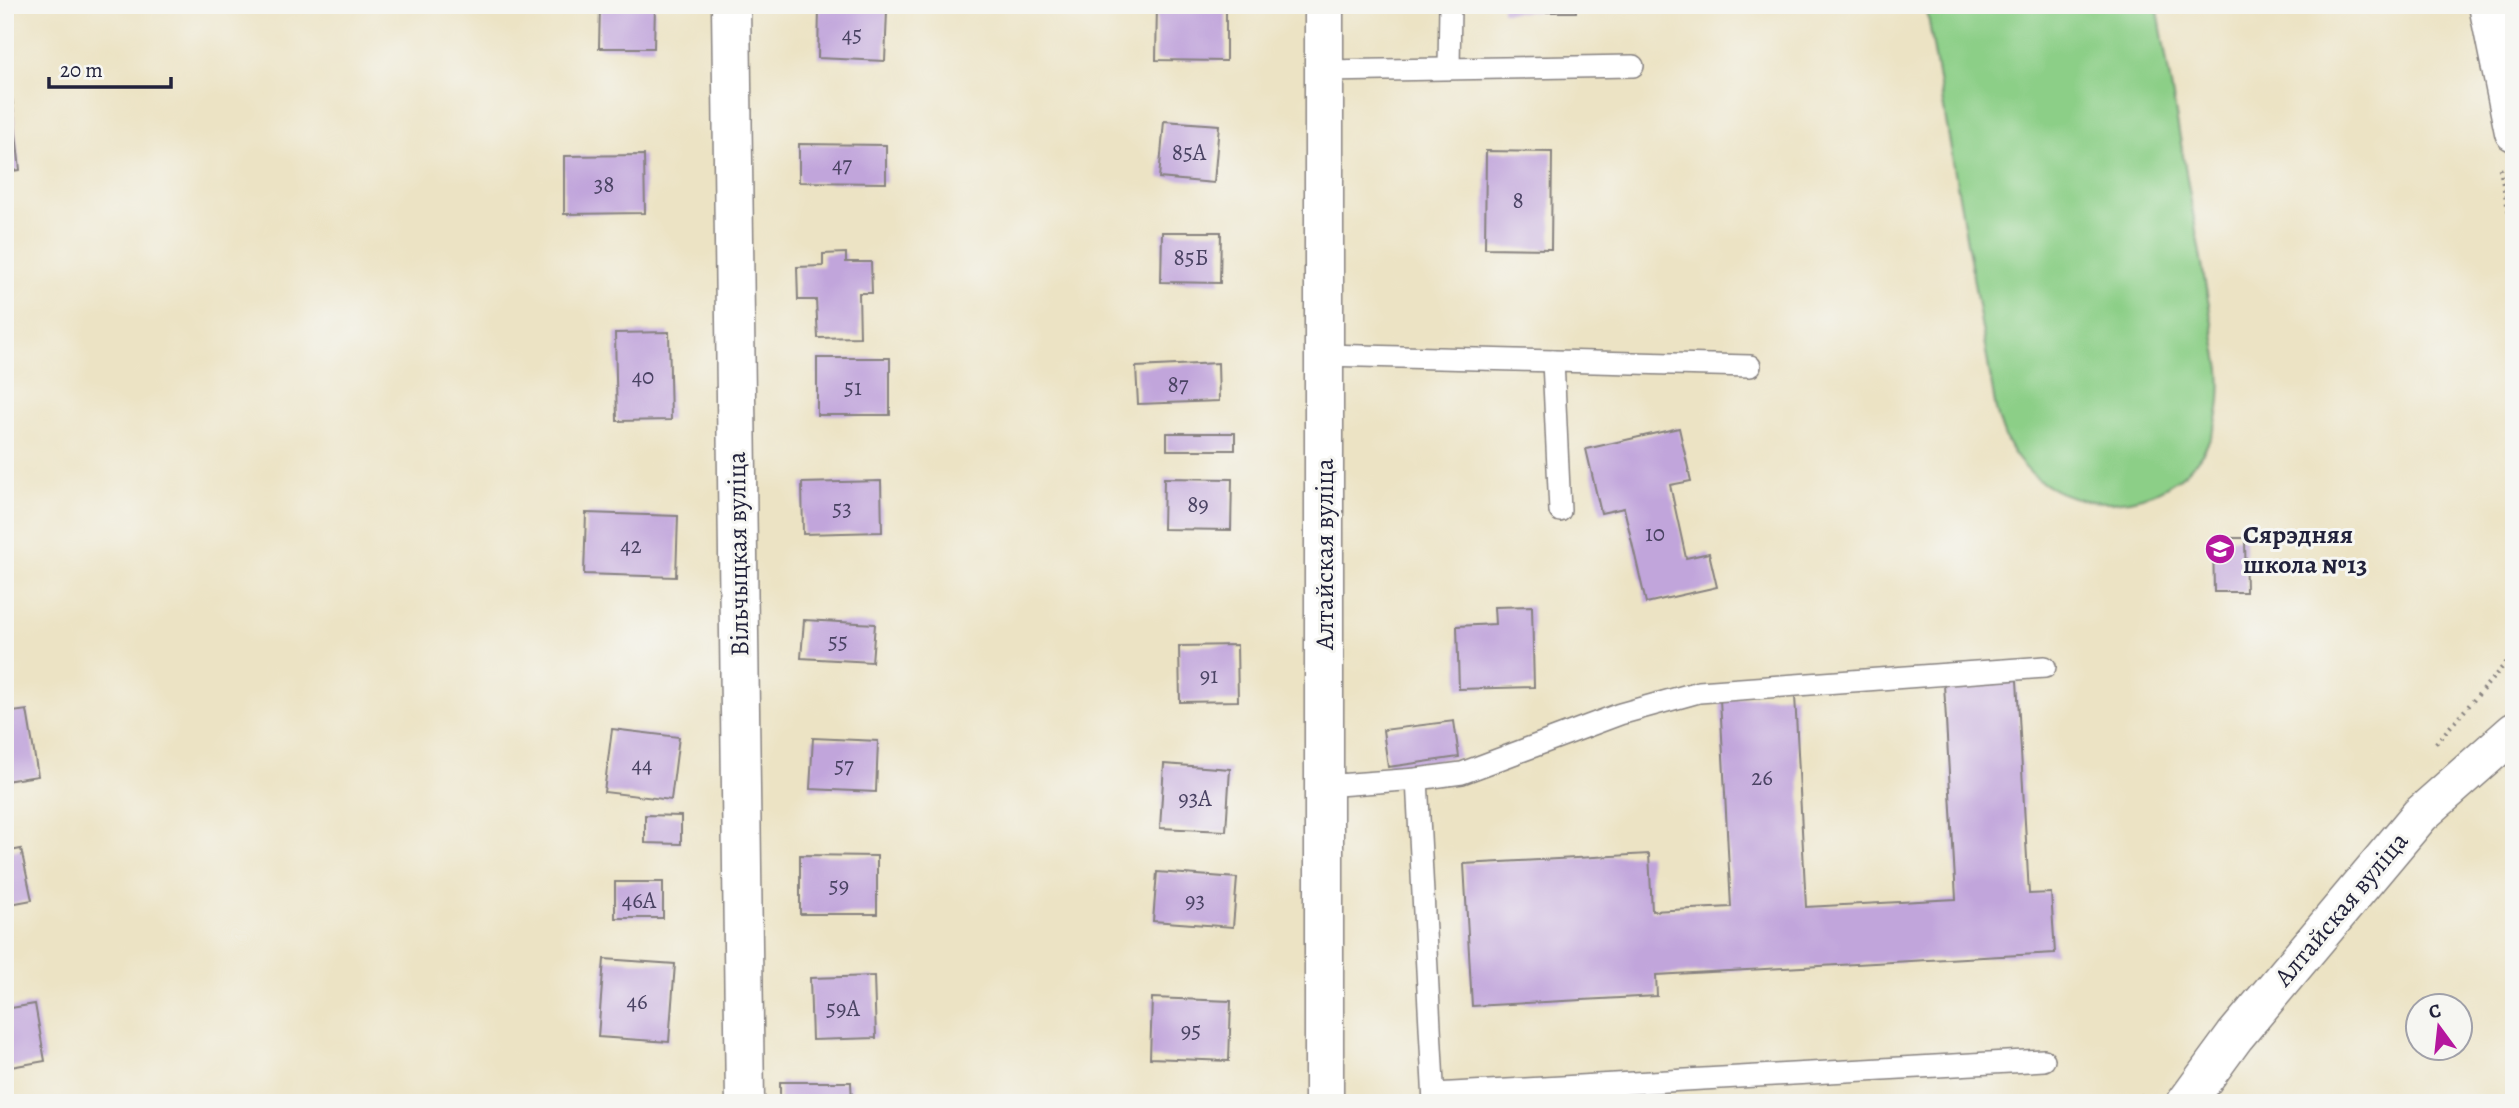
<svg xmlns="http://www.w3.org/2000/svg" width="2519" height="1108" font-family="Alegreya,serif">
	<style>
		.green { fill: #8ccf87; stroke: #577861; stroke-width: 2 }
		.building { fill: #c1a5db }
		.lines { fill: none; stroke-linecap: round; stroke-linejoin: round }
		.lane-casing { stroke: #878280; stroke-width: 24 }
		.street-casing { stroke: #878280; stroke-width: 41 }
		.secondary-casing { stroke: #878280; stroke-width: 41 }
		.path { stroke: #878280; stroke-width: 4.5; stroke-dasharray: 2 5; stroke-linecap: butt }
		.lane { stroke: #fff; stroke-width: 21 }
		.street { stroke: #fff; stroke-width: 38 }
		.secondary { stroke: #fff; stroke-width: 38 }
		.labels { text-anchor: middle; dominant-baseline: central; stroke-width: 6; stroke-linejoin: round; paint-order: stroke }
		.number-label { font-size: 23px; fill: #4a4363 }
		.poi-label { font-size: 26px; font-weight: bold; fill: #22223b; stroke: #f6f6f2; text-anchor: start }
		.street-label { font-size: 26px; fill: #22223b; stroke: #f6f6f2 }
	</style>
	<rect width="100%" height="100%" fill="#f6f6f2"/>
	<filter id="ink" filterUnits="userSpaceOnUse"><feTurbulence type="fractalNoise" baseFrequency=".0143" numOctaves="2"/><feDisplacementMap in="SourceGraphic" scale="14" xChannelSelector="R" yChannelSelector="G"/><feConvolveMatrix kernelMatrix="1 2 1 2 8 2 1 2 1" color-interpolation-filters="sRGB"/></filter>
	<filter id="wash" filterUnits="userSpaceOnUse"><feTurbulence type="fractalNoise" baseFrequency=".00686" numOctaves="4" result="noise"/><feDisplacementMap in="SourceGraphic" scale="28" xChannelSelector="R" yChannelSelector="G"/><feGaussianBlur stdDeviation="1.57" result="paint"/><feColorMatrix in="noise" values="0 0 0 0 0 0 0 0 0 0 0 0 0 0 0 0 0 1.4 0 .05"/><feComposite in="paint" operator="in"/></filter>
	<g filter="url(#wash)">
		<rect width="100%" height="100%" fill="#ece3c4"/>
		<!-- green -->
		<path class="green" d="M1926,5H2157L2220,369C2222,397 2220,422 2206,447C2167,515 2064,521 2018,459C2006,444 2001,428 1996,410Z"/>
		<g id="blocks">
			<!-- building -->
			<g class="building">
				<polygon points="600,5 655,5 654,48 599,48"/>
				<polygon points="1157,5 1226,5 1226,61 1156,60"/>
				<rect x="1502" y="5" width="74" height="7"/>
				<polygon points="819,8 887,11 885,61 818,58"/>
				<polygon points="12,98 20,170 5,172 5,99"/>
				<polygon points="1164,121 1219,125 1214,183 1159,178"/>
				<polygon points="799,144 886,145 886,183 799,182"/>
				<polygon points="1486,151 1552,152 1551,249 1485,248"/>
				<polygon points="644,155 645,213 564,214 564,156"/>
				<polygon points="1162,232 1221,232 1220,283 1161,282"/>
				<polygon points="846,253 846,262 871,262 872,293 859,293 860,337 818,338 816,300 798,300 797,267 823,266 823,254"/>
				<polygon points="669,332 671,420 617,421 615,333"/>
				<rect x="817" y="358" width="73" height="57"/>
				<polygon points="1218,363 1219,401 1138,404 1136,367"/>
				<polygon points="1679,428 1691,481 1670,485 1686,558 1709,553 1717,587 1646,603 1624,508 1601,513 1586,449"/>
				<rect x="1167" y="433" width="68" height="17"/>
				<polygon points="1164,478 1232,479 1231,530 1163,529"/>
				<polygon points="881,481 882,532 803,534 802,483"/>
				<polygon points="586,513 678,516 676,577 584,574"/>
				<polygon points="2213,538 2245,538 2246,592 2214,592"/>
				<polygon points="1532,606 1534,687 1459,689 1457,626 1495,624 1494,607"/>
				<polygon points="804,620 875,624 872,662 801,658"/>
				<polygon points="1237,645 1238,701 1180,702 1179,646"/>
				<polygon points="2017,680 2029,894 2051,893 2055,953 1656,975 1657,996 1472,1006 1464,864 1649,854 1652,911 1731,907 1720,699 1795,695 1806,907 1956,899 1944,684"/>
				<polygon points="27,710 38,776 5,781 5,713"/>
				<polygon points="1454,721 1459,757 1388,767 1383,730"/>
				<polygon points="612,729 679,737 671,800 604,792"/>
				<polygon points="813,738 878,741 876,792 810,789"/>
				<polygon points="1164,764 1230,769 1226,831 1160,828"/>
				<polygon points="645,815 681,816 681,844 645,843"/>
				<polygon points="21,849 32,900 5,905 5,852"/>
				<polygon points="800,855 877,856 877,914 800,914"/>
				<polygon points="1157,872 1237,878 1233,927 1153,921"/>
				<rect x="615" y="882" width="48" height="36"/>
				<polygon points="604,959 675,964 669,1042 598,1037"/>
				<polygon points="874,976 876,1038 812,1040 810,978"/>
				<polygon points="1152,998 1231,1001 1229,1061 1150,1058"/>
				<polygon points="35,1004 45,1061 5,1068 5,1009"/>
				<polygon points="780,1082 851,1082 852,1103 780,1103"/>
				<polygon points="1226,1096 1227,1103 1180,1103 1180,1100"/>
			</g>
		</g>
	</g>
	<g filter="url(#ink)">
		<use href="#blocks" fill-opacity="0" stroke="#878280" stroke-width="2"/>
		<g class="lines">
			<!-- lane casing -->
			<g class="lane-casing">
				<g id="lane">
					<polyline points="1449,68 1450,5"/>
					<polyline points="1324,71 1633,66"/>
					<polyline points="1324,355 1750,366"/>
					<polyline points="1553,361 1560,511"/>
					<polyline points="1324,786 1417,779"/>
					<polyline points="1434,1094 2044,1060"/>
					<polyline points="1434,1103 1417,779 1462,773 1620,714 1699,692 2045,667"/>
				</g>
			</g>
			<!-- street casing -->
			<g class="street-casing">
				<g id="street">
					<polyline points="731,5 745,1103"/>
					<polyline points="2488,5 2514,132"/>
				</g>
			</g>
			<!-- secondary casing -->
			<g class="secondary-casing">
				<g id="secondary">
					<polyline points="1324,5 1324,1103"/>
					<polyline points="2186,1103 2235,1036 2420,815 2514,732"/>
				</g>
			</g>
			<!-- path -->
			<g class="path">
				<polyline points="2500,168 2514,239"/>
				<polyline points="2436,743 2514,654"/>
				<polyline points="2138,1103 2146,1092"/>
			</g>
			<!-- lane -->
			<use href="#lane" class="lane"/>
			<!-- street -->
			<use href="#street" class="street"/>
			<!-- secondary -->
			<use href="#secondary" class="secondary"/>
		</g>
	</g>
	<!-- icons -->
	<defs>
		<g id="school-disc" transform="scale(1.575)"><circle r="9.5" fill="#b5179e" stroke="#f6f6f2"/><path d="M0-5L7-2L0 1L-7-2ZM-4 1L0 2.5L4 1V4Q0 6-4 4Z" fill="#fff"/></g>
	</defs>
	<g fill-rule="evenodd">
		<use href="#school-disc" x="2220" y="549"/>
	</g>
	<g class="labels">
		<!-- number labels -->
		<g class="number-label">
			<text x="852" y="34">45</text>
			<text x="1189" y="152">85А</text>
			<text x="842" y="164">47</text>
			<text x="604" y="184">38</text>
			<text x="1518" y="200">8</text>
			<text x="1191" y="257">85Б</text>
			<text x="643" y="376">40</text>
			<text x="1178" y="384">87</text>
			<text x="853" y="387">51</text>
			<text x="1198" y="504">89</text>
			<text x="842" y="508">53</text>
			<text x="1655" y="533">10</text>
			<text x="631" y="545">42</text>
			<text x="838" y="641">55</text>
			<text x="1209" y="675">91</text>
			<text x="642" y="764">44</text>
			<text x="844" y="765">57</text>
			<text x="1762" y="777">26</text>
			<text x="1195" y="798">93А</text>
			<text x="839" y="885">59</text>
			<text x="639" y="900">46А</text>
			<text x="1195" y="900">93</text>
			<text x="637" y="1001">46</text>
			<text x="843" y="1008">59А</text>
			<text x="1191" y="1030">95</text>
		</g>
		<!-- poi labels -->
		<g class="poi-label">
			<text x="2243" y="534">Сярэдняя<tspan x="2243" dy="30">школа №13</tspan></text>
		</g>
		<!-- street labels -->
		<g class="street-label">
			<text transform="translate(738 554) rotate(-91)">Вільчыцкая вуліца</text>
			<text transform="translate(1324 554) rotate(-90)">Алтайская вуліца</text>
			<text transform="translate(2341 909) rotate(-50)">Алтайская вуліца</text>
		</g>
	</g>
	<!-- margin -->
	<rect width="2519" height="1108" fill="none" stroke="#f6f6f2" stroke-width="28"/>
	<!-- north arrow -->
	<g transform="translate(2439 1027) rotate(345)"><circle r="33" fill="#f6f6f2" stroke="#a1a1a9" stroke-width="2"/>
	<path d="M0-5L12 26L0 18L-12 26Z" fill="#b5179e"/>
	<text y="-10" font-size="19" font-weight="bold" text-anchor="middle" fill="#22223b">С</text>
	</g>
	<!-- scale -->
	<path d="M49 77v10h122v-10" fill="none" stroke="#22223b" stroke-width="3.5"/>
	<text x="60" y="77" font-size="21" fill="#22223b" stroke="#f6f6f2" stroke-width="5" paint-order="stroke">20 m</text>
</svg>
